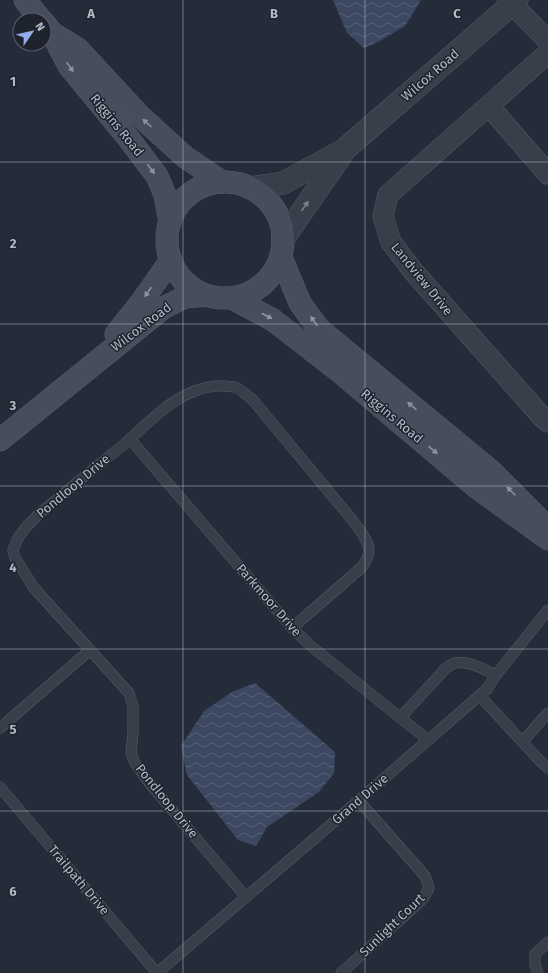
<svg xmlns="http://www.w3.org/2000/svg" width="548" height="973" font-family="'Fira Sans',sans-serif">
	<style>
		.water { fill: url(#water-waves) }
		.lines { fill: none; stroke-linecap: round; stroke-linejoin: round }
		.service-casing { stroke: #575c68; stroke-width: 11 }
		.minor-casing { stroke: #575c68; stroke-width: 21 }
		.tertiary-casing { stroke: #575c68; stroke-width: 23 }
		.secondary-casing { stroke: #575c68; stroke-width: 23 }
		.service { stroke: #383e4a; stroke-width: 10 }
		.minor { stroke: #383e4a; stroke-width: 20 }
		.tertiary { stroke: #383e4a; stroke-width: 22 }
		.secondary { stroke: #474d5c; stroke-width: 22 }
		.oneway { fill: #8e93a0 }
		.oneway2 { fill: #7c828e }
		.grid { fill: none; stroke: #b4b9c5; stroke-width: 1; stroke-opacity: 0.55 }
		.labels { text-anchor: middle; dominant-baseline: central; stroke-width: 3; stroke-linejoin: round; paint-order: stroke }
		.street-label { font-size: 13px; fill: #b4b9c5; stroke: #1e232e }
		.grid-label { font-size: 13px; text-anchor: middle; font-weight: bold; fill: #b4b9c5; stroke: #1e232e; stroke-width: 3; stroke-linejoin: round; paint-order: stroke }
	</style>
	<defs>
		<pattern id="water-waves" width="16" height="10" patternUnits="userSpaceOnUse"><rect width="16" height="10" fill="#3c4861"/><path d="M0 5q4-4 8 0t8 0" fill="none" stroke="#566076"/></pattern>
	</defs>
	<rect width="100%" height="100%" fill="#252c39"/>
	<!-- water -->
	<g class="water">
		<polygon points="333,0 421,0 405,26 380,41 364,48 347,33"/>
		<polygon points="255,683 335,752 334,773 319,792 267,827 256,846 238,840 187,775 181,746 204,711 232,692"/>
	</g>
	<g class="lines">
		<!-- service casing -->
		<g class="service-casing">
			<g id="service">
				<polyline points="130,439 292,628 311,646 428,740"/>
				<polyline points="479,695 540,761 548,768"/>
				<path d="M400,718L446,668C449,666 452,664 455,663C469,660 484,670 496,675"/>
				<polyline points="0,728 90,650"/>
				<polyline points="522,742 548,713"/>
				<polyline points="0,787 157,973"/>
				<path d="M246,897L150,784L135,763L131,753L133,733V706L129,693L34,588L15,558L13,550L18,538L26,527L39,514C67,491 94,468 122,446C151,422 175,390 216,386C223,386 231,385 237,388C242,390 247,396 252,399L354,522C366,539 376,548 362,567L292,628"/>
				<polyline points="157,973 314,839 487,689 496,675 548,610"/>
				<polyline points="341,973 419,903 424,897 429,888 425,876 359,801"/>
				<polyline points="538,973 535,965 535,954 548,942"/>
			</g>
		</g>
		<!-- minor casing -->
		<g class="minor-casing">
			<g id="minor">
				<polyline points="508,0 548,41"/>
				<polyline points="548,53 388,195 383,216 391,242 413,271 543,418 548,422"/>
				<polyline points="489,106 548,174"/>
			</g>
		</g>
		<!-- tertiary casing -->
		<g class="tertiary-casing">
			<g id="tertiary">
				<polyline points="250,188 283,183 344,150 517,0"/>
				<polyline points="283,239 342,154"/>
			</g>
		</g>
		<!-- secondary casing -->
		<g class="secondary-casing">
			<g id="secondary">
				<polyline points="25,0 41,20"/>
				<polyline points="44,23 52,33 69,66 129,139 157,176 165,195 170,223"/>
				<polyline points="52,33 78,49 140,116 185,157 222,182"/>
				<circle cx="225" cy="240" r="58"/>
				<polyline points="281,257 300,303 318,328 490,470 540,520"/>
				<polyline points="232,298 273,320 340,372 476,487 548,539"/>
				<polyline points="116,334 140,304 171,260"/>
				<polyline points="0,440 163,308 185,297 206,295"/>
			</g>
		</g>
		<!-- service -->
		<use href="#service" class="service"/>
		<!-- minor -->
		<use href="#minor" class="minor"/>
		<!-- tertiary -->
		<use href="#tertiary" class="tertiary"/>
		<!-- secondary -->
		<use href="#secondary" class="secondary"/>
	</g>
	<!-- one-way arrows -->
	<defs><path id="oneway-solid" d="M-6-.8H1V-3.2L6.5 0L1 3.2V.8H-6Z"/></defs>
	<g class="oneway">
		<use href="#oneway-solid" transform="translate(70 67) rotate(55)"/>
		<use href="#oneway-solid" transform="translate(147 123) rotate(-138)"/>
		<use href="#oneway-solid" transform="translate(151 169) rotate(53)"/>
		<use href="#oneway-solid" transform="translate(148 292) rotate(125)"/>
		<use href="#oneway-solid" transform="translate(267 316) rotate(28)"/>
		<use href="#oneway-solid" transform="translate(314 321) rotate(-126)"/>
		<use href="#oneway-solid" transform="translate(412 406) rotate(-140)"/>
		<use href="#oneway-solid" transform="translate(433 450) rotate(40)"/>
		<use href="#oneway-solid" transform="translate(511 491) rotate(-135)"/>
	</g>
	<use class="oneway2" href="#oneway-solid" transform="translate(305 206) rotate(-55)"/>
	<!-- grid -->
	<path class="grid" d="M183,0V973M365,0V973M0,162H548M0,324H548M0,486H548M0,649H548M0,811H548"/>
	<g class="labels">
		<!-- street labels -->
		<g class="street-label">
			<text transform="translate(430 75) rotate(-41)">Wilcox Road</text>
			<text transform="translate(117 125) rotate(51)">Riggins Road</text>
			<text transform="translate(422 279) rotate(51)">Landview Drive</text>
			<text transform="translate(141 327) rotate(-37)">Wilcox Road</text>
			<text transform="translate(392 416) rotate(40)">Riggins Road</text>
			<text transform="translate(73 486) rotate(-40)">Pondloop Drive</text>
			<text transform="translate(269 600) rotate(49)">Parkmoor Drive</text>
			<text transform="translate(360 799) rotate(-41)">Grand Drive</text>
			<text transform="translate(167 801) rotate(51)">Pondloop Drive</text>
			<text transform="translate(79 880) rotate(50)">Trailpath Drive</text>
			<text transform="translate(392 925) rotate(-44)">Sunlight Court</text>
		</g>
	</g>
	<g class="grid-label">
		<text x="91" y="18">A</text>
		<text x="274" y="18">B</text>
		<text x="457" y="18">C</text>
		<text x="13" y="86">1</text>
		<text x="13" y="248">2</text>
		<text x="13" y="410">3</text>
		<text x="13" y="572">4</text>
		<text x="13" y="734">5</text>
		<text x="13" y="896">6</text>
	</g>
	<!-- north arrow -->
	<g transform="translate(32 32) rotate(56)"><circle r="19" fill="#1e232e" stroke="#5a5f6a"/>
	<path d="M0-3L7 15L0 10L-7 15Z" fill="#91abed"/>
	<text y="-6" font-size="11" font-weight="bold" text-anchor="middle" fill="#b4b9c5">N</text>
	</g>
</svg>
